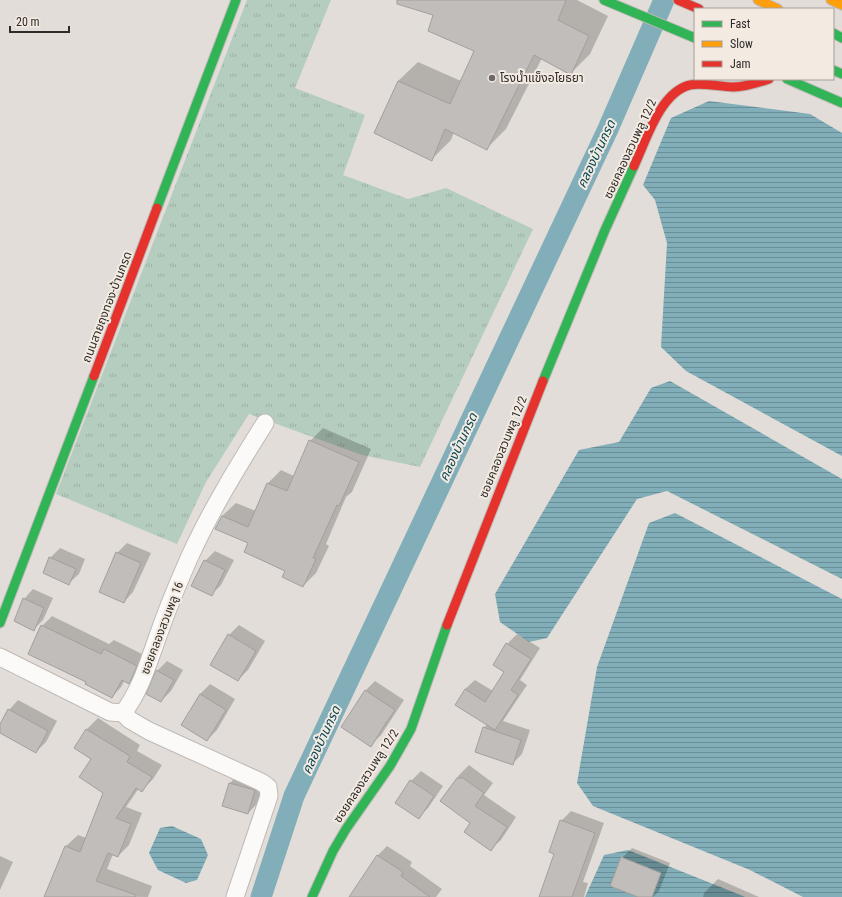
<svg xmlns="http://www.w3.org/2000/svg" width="842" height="897" font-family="'Roboto Condensed','Noto Sans Thai',sans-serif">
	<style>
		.grass { fill: url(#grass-tufts) }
		.water { fill: url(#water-rules) }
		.shadow { fill: #0003 }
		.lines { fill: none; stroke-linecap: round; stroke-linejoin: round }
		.canal { stroke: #81aeb8; stroke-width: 21 }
		.building { fill: #c1bdba; stroke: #a39f9c }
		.street-casing { stroke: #bdb9b6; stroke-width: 19 }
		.fast-casing { stroke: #bdb9b6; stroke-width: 11 }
		.slow-casing { stroke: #bdb9b6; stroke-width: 11 }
		.jam-casing { stroke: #bdb9b6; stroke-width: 11 }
		.street { stroke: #fbfaf9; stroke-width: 17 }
		.fast { stroke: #30b455; stroke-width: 9 }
		.slow { stroke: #ff9f0a; stroke-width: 9 }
		.jam { stroke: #e5322d; stroke-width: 9 }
		.poi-dot { fill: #6e6966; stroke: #f3eae2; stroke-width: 1.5 }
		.labels { text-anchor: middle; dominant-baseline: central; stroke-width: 4; stroke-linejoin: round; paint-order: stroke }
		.poi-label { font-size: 12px; fill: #2f2b28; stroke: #f3eae2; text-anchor: start }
		.street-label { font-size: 12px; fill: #2f2b28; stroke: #f3eae2 }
		.water-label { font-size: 13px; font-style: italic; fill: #074653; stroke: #f3eae2 }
	</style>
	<defs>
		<pattern id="grass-tufts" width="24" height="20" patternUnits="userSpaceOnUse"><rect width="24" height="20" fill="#b5cdbf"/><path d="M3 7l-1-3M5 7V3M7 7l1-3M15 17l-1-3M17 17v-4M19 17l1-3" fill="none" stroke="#9cb0a4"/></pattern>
		<pattern id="water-rules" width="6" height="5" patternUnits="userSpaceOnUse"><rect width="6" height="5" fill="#81aeb8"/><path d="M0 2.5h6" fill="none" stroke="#6a8e96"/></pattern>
	</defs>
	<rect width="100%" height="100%" fill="#e2ddd8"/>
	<!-- grass -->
	<polygon class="grass" points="247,0 331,0 295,88 365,115 343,175 408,199 446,188 533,229 420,467 362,455 249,414 206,482 177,544 56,494"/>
	<!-- water -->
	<g class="water">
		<polygon points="709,101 810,114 842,133 842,456 686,371 661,347 667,243 655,200 643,185 671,118"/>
		<polygon points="670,381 842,479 842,579 667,491 637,499 547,638 529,642 500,622 495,594 579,450 619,442 651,388"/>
		<polygon points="675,513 842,599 842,897 803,897 750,870 593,806 577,783 597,667 649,523"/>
		<polygon points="172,826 201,839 208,855 197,880 186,883 158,870 149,853 160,828"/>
		<polygon points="628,850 743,896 745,897 585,897 604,855"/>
	</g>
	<!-- shadow -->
	<g class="shadow">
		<polygon points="414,0 577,0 608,16 590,54 570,74 542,58 506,129 487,148 454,132 451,140 431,160 398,81 418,62 461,81 475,51 434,14"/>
		<polygon points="323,428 371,449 352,492 346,497 326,544 329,546 316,573 303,586 287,570 249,542 216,529 222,516 236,503 256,511 268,483 281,470 294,476 310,441"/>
		<polygon points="127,543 151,553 133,592 124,602 117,553"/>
		<polygon points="60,548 85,559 79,574 69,583 50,558"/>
		<polygon points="215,551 234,560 221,585 211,595 205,561"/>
		<polygon points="33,589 53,598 43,620 34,629 24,599"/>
		<polygon points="52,616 109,644 114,640 146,656 138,673 129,683 125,680 121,687 112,697 88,682 42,626"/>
		<polygon points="239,625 265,641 248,670 238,680 229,635"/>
		<polygon points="517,634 540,648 520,680 527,685 503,721 530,730 522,754 512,764 484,728 487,724 465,689 475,680 493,691 505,671 507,644"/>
		<polygon points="167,661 183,670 171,691 161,701 157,671"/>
		<polygon points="375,681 404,700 381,735 371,745 365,691"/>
		<polygon points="210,684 235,699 217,730 207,740 182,725 200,694"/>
		<polygon points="18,700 57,721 46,742 36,752 0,732 0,726 9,710"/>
		<polygon points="98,718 140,745 137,751 162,765 153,779 142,790 139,788 126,807 142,813 129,845 118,856 113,854 107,869 152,886 148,897 46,896 66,846 78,835 86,838 104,793 93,759 87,729"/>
		<polygon points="469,765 493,783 484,795 516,817 501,840 491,849 472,823 441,801 459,775"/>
		<polygon points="421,771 443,786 428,808 418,818 411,781"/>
		<polygon points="240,773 264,780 258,803 248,813 224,806 230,783"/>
		<polygon points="571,811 604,823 583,882 588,883 584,897 540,897 555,853 561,821"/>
		<polygon points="387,846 412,862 410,866 442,889 436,897 351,897 377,856"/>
		<polygon points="632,848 670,863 659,891 653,897 640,897 622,858"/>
		<polygon points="0,856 13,862 0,890"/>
		<polygon points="718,879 759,897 703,897 704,893"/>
	</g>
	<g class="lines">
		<!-- canal -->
		<polyline class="canal" points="261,897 294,796 608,129 664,0"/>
	</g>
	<!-- building -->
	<g class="building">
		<polygon points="397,0 566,0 558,20 589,36 571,75 534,55 487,150 445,129 432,161 374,133 398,81 450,104 474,51 428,31 433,15 397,4"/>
		<polygon points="309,440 359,462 339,506 337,505 313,558 316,559 303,587 282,577 285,571 244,552 248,543 215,529 222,516 248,527 267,483 287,491"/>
		<polygon points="116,552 141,563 124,603 99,592"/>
		<polygon points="49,557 76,569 69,585 43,573"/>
		<polygon points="204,560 225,570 212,596 191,586"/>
		<polygon points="23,598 44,608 34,631 14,621"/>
		<polygon points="41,625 101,654 104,649 137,666 129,684 122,680 112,698 85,684 86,682 28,654"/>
		<polygon points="228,634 256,651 238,681 210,665"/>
		<polygon points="506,643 531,659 511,690 518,695 495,730 455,705 465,689 485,702 504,672 493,665"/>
		<polygon points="156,670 174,680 161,702 146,694"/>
		<polygon points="365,690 395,710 386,723 385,722 386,723 371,747 341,727"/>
		<polygon points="200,694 226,710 207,741 181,725"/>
		<polygon points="8,709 48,731 36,753 0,733 0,724"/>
		<polygon points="483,727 521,740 513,765 475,752"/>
		<polygon points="86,729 130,756 127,762 152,777 142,792 136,788 116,818 131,824 118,857 108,853 96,881 136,895 135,897 44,897 65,846 80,852 103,793 79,777 91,759 74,748"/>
		<polygon points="457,778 463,778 484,793 475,806 507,827 491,851 464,832 470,823 440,801"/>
		<polygon points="410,780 434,796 419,819 395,803"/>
		<polygon points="229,783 255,790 248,814 222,806"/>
		<polygon points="560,820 595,833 572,897 539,897 554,854 549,852"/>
		<polygon points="377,855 403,872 401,876 430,897 349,897"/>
		<polygon points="621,857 661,873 652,897 638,897 610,886"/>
	</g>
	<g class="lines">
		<!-- street casing -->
		<g class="street-casing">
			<g id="street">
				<path d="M0,657L110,712L123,713C141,690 149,660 159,633C168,607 179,581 190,556C211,510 238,466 265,423"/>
				<polyline points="123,713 130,720 149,731 261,782 268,787 269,796 235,897"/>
			</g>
		</g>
		<!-- fast casing -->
		<g class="fast-casing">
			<g id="fast">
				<polyline points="604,0 695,38"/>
				<polyline points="833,33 842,38"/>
				<polyline points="833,70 842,74"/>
				<polyline points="787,79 842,103"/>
				<polyline points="157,208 236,0"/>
				<polyline points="543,381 605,230 634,166"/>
				<polyline points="0,623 94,376"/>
				<polyline points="312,897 333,851 346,829 390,766 411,729 447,625"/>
			</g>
		</g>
		<!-- slow casing -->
		<g class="slow-casing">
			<g id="slow">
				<polyline points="758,0 778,9"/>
				<polyline points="831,0 842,5"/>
			</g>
		</g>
		<!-- jam casing -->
		<g class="jam-casing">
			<g id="jam">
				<polyline points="678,0 699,9"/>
				<path d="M634,166C646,141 660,92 690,85C701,82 721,87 733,87C745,87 757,83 769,79"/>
				<polyline points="94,376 157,208"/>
				<polyline points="447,625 543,381"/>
			</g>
		</g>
		<!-- street -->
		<use href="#street" class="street"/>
		<!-- fast -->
		<use href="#fast" class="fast"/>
		<!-- slow -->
		<use href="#slow" class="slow"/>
		<!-- jam -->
		<use href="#jam" class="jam"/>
	</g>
	<!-- markers -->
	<circle class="poi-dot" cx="492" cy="78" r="4"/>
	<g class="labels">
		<!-- poi labels -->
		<g class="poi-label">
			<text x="500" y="78">โรงน้ำแข็งอโยธยา</text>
		</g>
		<!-- street labels -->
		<g class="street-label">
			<text transform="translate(630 149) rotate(-65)">ซอยคลองสวนพลู 12/2</text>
			<text transform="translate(107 307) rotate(-69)">ถนนสายถุงทอง-บ้านกรด</text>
			<text transform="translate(503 447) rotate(-68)">ซอยคลองสวนพลู 12/2</text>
			<text transform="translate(162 628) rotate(-69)">ซอยคลองสวนพลู 16</text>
			<text transform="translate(366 776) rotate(-57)">ซอยคลองสวนพลู 12/2</text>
		</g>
		<!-- water labels -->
		<g class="water-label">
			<text transform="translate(596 154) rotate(-65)">คลองบ้านกรด</text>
			<text transform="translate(458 447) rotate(-65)">คลองบ้านกรด</text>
			<text transform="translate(321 740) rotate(-65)">คลองบ้านกรด</text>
		</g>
	</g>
	<!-- legend -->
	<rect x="694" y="8" width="140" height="72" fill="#f3eae2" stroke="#a59e98"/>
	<rect x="702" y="21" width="20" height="6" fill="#30b455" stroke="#a59e98"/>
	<text x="730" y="28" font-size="12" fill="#2f2b28">Fast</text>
	<rect x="702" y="41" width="20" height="6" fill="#ff9f0a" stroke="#a59e98"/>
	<text x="730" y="48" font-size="12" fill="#2f2b28">Slow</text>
	<rect x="702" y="61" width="20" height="6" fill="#e5322d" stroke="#a59e98"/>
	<text x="730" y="68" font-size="12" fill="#2f2b28">Jam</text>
	<!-- scale -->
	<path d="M10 26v6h59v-6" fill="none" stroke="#2f2b28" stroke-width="2"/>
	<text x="16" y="26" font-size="12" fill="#2f2b28" stroke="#f3eae2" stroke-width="3" paint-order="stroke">20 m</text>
</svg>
